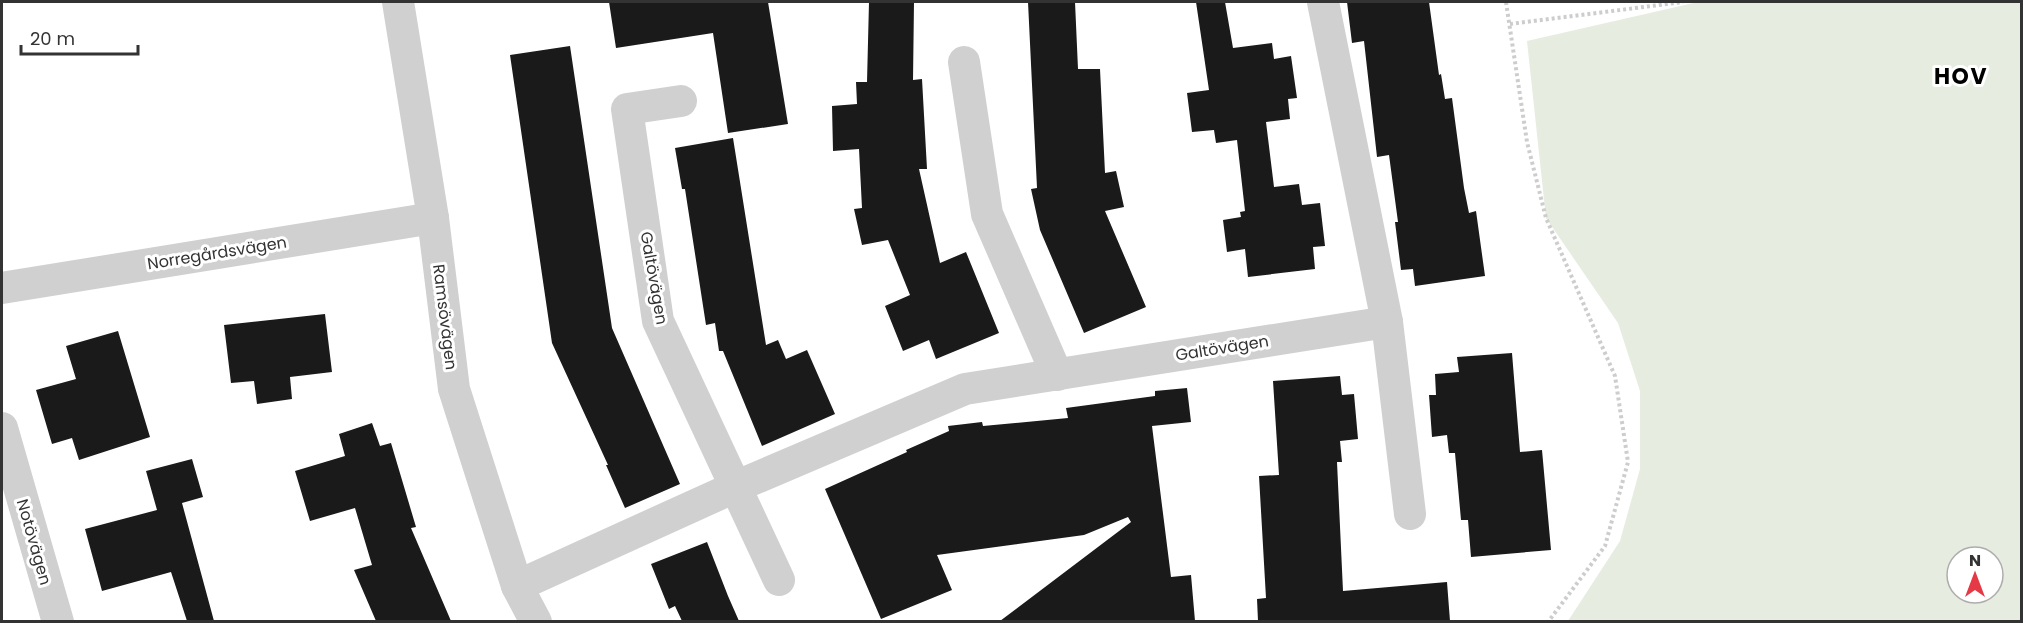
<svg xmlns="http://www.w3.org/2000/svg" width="2023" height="623" font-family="Poppins,sans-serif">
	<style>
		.green { fill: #e6ecdf; fill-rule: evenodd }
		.building { fill: #1a1a1a }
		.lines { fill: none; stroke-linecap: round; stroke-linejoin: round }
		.path { stroke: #cdcdcd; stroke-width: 4; stroke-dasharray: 3 3; stroke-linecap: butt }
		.minor { stroke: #d0d0d0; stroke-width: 32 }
		.labels { text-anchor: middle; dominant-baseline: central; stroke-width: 6; stroke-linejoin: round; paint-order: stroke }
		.street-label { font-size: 16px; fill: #333; stroke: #fff }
		.district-label { font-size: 22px; font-weight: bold; letter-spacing: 1.5px; fill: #000; stroke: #fff }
	</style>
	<rect width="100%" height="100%" fill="#fff"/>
	<!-- green -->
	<path class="green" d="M1698,2H2021V621H1568L1620,541L1640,469V391L1618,323L1546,218L1527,41ZM1957,557H1993V593H1957Z"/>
	<!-- building -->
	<g class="building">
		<polygon points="609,2 768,2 788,124 728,133 713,33 616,48"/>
		<polygon points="869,2 914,2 913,80 922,79 927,169 919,169 940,263 966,252 999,333 936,359 929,340 903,351 885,306 910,295 888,240 862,245 854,209 862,208 859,149 833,151 832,106 857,104 856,82 867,82"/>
		<polygon points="1028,2 1075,2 1078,69 1100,69 1105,173 1116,171 1124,207 1105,211 1146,307 1084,333 1040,230 1031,189 1037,188"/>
		<polygon points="1196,2 1225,2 1233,48 1272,43 1274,59 1291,56 1297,98 1288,99 1290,119 1266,122 1274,187 1299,184 1302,205 1320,203 1325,246 1313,247 1315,269 1248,277 1245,249 1227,252 1223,220 1241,217 1240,212 1245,211 1237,140 1216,143 1214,130 1192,132 1187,93 1209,90"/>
		<polygon points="1347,2 1429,2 1439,75 1441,74 1445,99 1452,98 1464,188 1469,213 1476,211 1485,276 1415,286 1413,269 1401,270 1395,222 1398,222 1389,155 1377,157 1364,41 1352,43"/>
		<polygon points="570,46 612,328 680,484 625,508 606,465 608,465 552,343 510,55"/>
		<polygon points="733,138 766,345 778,340 786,359 807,350 835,414 762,446 723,351 719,351 715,323 706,325 685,189 682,189 675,148"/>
		<polygon points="325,314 332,372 290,377 292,399 257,404 254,381 231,383 224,325"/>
		<polygon points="118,331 150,437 79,460 72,438 52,444 36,390 76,379 66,346"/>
		<polygon points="1512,353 1520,452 1542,450 1551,550 1471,557 1468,520 1461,520 1455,453 1449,453 1447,435 1432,437 1429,395 1436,395 1435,374 1459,372 1457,357"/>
		<polygon points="1340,376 1342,395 1354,394 1358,439 1340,441 1342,462 1337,462 1343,591 1447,582 1450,621 1258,621 1257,599 1266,598 1259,476 1279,475 1273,381"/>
		<polygon points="1187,388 1191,422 1152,426 1171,577 1191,575 1195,621 1000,621 1131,522 1128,517 1084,535 937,555 952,590 881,619 825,489 907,452 906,450 949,431 948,426 982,422 983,426 1068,418 1066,408 1155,396 1155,391"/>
		<polygon points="372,423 380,446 391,443 416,527 411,528 451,621 376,621 354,570 372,565 355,508 310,521 295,471 345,456 339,434"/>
		<polygon points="192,459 203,497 182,503 214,621 187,621 171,572 102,591 85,529 157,510 146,471"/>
		<polygon points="707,542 728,596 739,621 682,621 675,606 669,609 651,564"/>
	</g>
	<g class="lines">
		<!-- path -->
		<g class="path">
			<polyline points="1506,2 1527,142 1546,218 1615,376 1628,462 1605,546 1548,622"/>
			<polyline points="1510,24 1683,2"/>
		</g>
		<!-- minor -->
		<g class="minor">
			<polyline points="398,2 433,218 454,389 517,586 536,622"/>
			<polyline points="1323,2 1387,322 1410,514"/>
			<polyline points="964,62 987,214 1057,375"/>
			<polyline points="681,101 627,109 658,321 779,580"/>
			<polyline points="2,288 433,218"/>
			<polyline points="2,428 58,622"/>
			<polyline points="517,586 735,487 965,389 1387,322"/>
		</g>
	</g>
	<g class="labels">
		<!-- street labels -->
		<g class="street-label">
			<text transform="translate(217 253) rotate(-9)">Norregårdsvägen</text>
			<text transform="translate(654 278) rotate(80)">Galtövägen</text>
			<text transform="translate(445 317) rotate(83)">Ramsövägen</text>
			<text transform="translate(1222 348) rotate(-9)">Galtövägen</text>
			<text transform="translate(34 542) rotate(74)">Notövägen</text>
		</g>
		<!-- district labels -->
		<g class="district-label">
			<text x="1961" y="76">HOV</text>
		</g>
	</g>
	<!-- border -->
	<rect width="2023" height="623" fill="none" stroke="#333333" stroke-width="6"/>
	<!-- north arrow -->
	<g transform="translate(1975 575)"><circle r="28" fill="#ffffff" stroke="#adadad" stroke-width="1.5"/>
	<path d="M0-4.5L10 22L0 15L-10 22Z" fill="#e63946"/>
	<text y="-9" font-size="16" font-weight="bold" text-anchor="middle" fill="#333333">N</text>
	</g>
	<!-- scale -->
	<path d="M21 45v9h117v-9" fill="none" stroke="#333333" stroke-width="3"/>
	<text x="30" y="45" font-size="18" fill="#333333" stroke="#ffffff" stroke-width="4.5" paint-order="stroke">20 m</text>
</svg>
